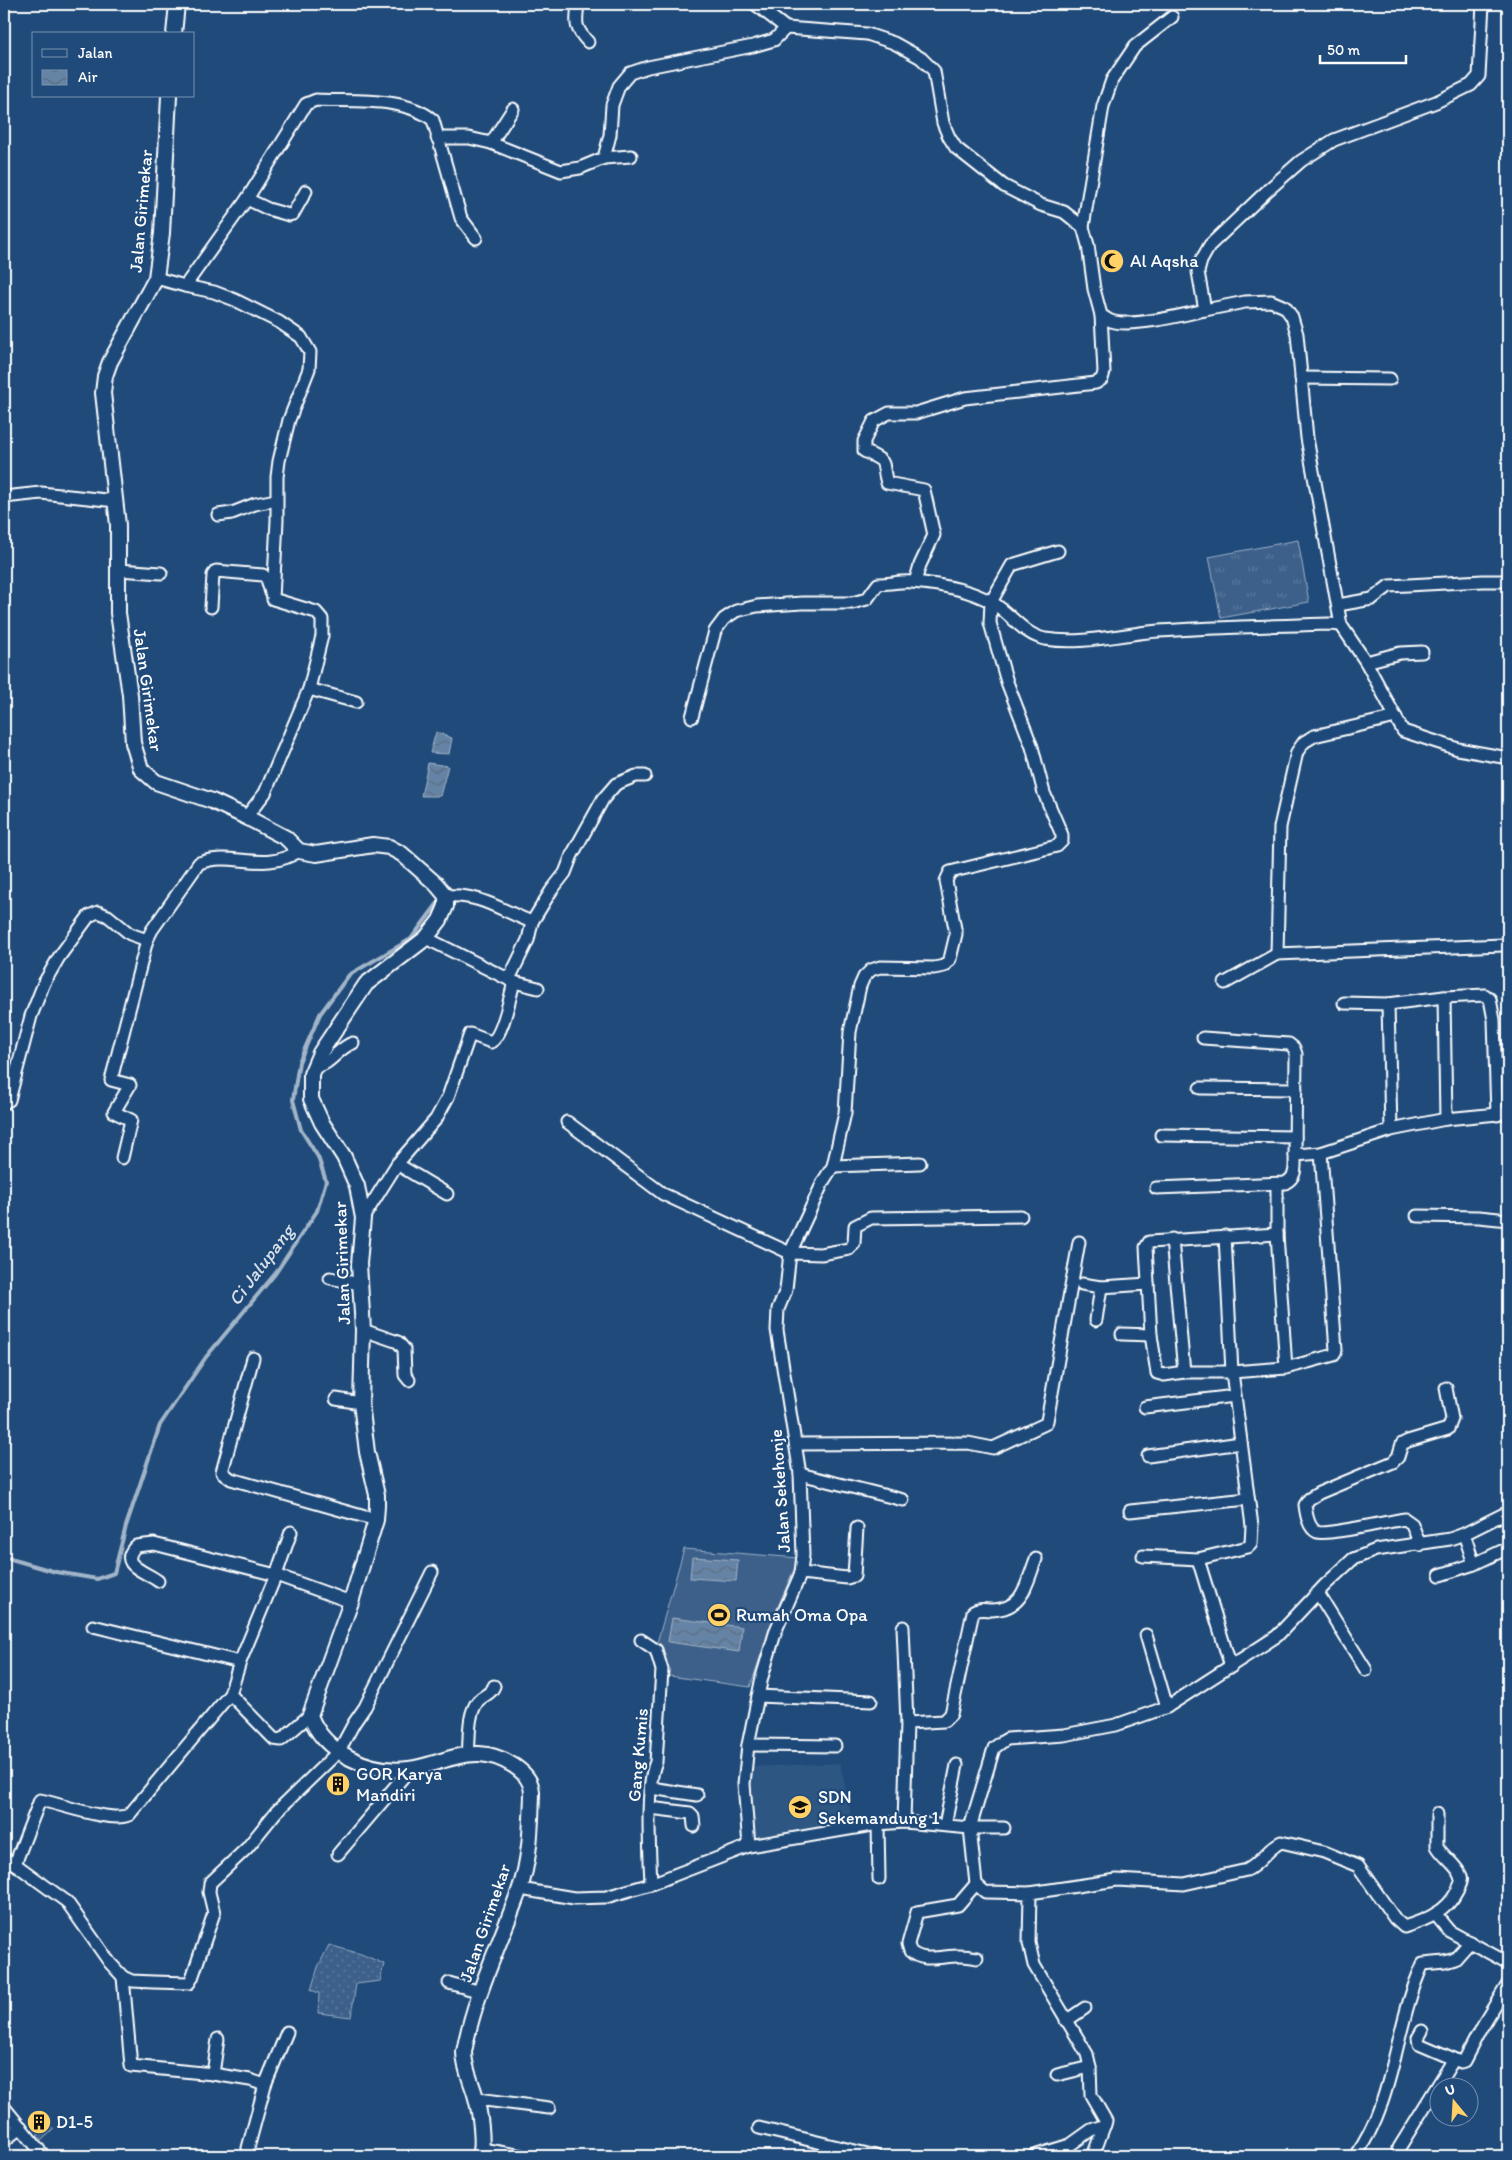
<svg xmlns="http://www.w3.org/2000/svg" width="1512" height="2160" font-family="Itim,sans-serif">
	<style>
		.built { fill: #2e5683 }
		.grass { fill: url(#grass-tufts); stroke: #9eb0c5 }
		.park { fill: url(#park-dots); stroke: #9eb0c5 }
		.pitch { fill: #3c618b; stroke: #9eb0c5 }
		.water { fill: url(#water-waves); stroke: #a3b5c8 }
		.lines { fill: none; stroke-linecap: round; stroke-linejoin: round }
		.stream { stroke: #a3b5c8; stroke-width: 4 }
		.minor-casing { stroke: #fff; stroke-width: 15 }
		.tertiary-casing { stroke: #fff; stroke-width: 18 }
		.minor { stroke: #1f4a7a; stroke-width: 11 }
		.tertiary { stroke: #1f4a7a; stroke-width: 14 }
		.labels { text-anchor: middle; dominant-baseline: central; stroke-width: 4.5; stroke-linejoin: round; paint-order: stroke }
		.street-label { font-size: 18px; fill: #fff; stroke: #1f4a7a }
		.poi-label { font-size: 18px; fill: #fff; stroke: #1f4a7a; text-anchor: start }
		.water-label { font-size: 19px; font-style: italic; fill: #d8e0e8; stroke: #1f4a7a }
	</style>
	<defs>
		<pattern id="grass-tufts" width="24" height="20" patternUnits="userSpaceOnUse" patternTransform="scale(1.25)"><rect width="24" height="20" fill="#3c618b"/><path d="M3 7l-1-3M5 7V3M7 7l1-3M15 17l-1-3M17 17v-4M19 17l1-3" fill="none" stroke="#59799c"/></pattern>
		<pattern id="park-dots" width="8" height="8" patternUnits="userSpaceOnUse" patternTransform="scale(1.25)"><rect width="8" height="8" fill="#3c618b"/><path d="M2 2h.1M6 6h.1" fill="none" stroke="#59799c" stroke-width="1.8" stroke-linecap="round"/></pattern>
		<pattern id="water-waves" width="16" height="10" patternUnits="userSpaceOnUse" patternTransform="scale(1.25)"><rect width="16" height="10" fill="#6583a4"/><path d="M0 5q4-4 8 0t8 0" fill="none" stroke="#5b6d81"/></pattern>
	</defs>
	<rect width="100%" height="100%" fill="#1f4a7a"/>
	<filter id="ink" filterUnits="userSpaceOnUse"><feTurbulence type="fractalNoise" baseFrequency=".02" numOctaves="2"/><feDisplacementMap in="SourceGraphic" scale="10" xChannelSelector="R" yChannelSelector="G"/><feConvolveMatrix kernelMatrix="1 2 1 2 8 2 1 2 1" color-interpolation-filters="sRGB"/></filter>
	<g filter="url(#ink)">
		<!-- built -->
		<polygon class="built" points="840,1763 853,1824 756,1842 747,1791 749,1767"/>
		<!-- grass -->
		<g class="grass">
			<polygon points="1298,540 1309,602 1221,618 1209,557"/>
			<polygon points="49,2125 54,2129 42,2140 37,2136"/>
		</g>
		<!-- park -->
		<polygon class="park" points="329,1945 361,1954 384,1964 380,1981 356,1984 351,2017 318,2013 319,1993 311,1990 318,1967"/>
		<!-- pitch -->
		<polygon class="pitch" points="684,1549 799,1558 776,1611 750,1687 669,1676 656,1646"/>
		<!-- water -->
		<g class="water">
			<polygon points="436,732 452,738 449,754 430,753"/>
			<polygon points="428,763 448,766 440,796 421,796"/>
			<polygon points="692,1557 738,1560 736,1581 690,1578"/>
			<polygon points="672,1618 742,1627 739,1652 668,1642"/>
		</g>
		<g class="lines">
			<!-- stream -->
			<polyline class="stream" points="4,1557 56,1572 97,1579 114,1573 126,1526 160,1425 206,1357 275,1274 317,1211 326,1181 318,1157 301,1130 293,1100 299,1062 320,1014 349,975 411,939 441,899"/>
			<!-- minor casing -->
			<g class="minor-casing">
				<g id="minor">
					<path d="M578,4C576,23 574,27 588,42"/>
					<polyline points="1483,4 1479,76 1471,85 1436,102 1334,140 1301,161 1268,190 1210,245 1201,261 1198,272 1205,310 1245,302 1271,301 1285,307 1292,317 1297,334 1307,438 1341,625 1366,662 1403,731 1458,749 1508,758"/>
					<path d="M1172,17L1135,46L1112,80L1103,106L1083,227L1088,245L1094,289L1101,315C1104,317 1108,320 1111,321C1131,328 1183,315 1205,310"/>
					<polyline points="786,28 867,34 894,43 921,58 934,71 943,123 949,137 956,148 1004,186 1041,205 1064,212 1083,227"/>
					<polyline points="437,138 469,138 491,143 561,171 580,168 604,158 610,135 612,105 619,86 630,73 648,67 753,46 774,40 786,28 755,4"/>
					<polyline points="491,143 513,109"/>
					<polyline points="604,158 631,156"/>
					<polyline points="247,199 268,209 289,215 293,214 306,191"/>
					<path d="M156,278L185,286L247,199L306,104L316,100C352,102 404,96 433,120L461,218L476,238"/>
					<polyline points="185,286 214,292 235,300 279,322 301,337 310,352 309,369 289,420 279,461 277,477 277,520 273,599 316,612 322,619 322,636 309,689 356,702"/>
					<polyline points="1301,378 1390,379"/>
					<polyline points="4,497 41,493 116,501"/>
					<polyline points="218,515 232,513 255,504 276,500"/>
					<polyline points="119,570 161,573"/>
					<path d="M915,582L920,565L934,535L924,490L887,483C880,459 890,464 864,451V441L874,421L889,413H916L965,398L1096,383L1102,379L1104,372L1101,315"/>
					<polyline points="1338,605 1372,599 1389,586 1483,581 1508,581"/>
					<polyline points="211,607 213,575 216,571 263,575 267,579 271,593"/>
					<polyline points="1366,662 1400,653 1422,652"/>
					<path d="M692,717L715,631L724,619L736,611L757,606L802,603H852L867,599L878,584C889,584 902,581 912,582C938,584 971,590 993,603C1011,614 1024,635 1045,639C1083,645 1121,634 1158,631C1215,627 1272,626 1329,624L1341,625"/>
					<polyline points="1396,717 1314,736 1304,742 1297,752 1280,827 1277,954 1503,945"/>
					<polyline points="246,817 265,793 309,689"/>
					<path d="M446,896C479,893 502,911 532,922"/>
					<polyline points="426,938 514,982 538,988"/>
					<polyline points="509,979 528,940 532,922 551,891 565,873 572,855 603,799 616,784 636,776 645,776"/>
					<polyline points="1225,983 1277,954"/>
					<polyline points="1444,997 1446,1119"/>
					<polyline points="1344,1003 1388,1004 1444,997 1485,995 1490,999 1494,1020 1497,1115"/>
					<polyline points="1388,1004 1391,1130"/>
					<polyline points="1203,1038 1289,1044 1294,1048 1296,1054 1295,1155 1321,1153 1391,1130 1446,1119 1508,1113"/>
					<path d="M314,1067C332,1065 337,1048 353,1043"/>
					<polyline points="1200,1088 1296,1089"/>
					<path d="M4,1103L9,1100L31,1016L44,983L59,957L89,916L98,912L108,916L130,934L147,940L152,930L199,863C233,850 263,874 299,851"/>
					<polyline points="567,1122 663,1194 790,1253 821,1254 849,1249 854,1243 855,1226 871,1218 1021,1216"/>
					<polyline points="1161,1135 1295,1137"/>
					<polyline points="122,1158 131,1120 114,1112 130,1085 111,1080 147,940"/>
					<polyline points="397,1164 447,1194"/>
					<polyline points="833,1166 920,1163"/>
					<polyline points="1277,1184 1277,1234 1286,1368"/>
					<path d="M1156,1188L1285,1183C1297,1177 1295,1167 1295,1155"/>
					<polyline points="1417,1216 1479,1217 1508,1220"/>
					<path d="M363,1218L397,1164L436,1119L448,1097L470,1034L491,1042C503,1036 510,996 514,982"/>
					<polyline points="1172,1239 1184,1372 1232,1372 1286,1368 1334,1355 1336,1350 1321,1153"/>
					<polyline points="330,1278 360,1284"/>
					<polyline points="1082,1284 1101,1287 1148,1284"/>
					<polyline points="1096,1320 1101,1287"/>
					<polyline points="363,1330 398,1342 404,1349 405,1375 409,1380"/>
					<polyline points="1122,1334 1151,1335"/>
					<polyline points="253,1358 222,1472 231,1479 376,1520"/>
					<polyline points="1184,1372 1164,1375 1157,1373 1151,1335 1146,1247 1149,1242 1277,1234"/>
					<polyline points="336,1399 361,1403"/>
					<polyline points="1145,1407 1235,1396"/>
					<polyline points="796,1444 968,1443 993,1448 1045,1424 1047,1421 1079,1242"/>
					<polyline points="1148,1456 1241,1443"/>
					<polyline points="800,1474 903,1500"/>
					<polyline points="1130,1511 1248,1499"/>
					<polyline points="1464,1534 1474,1564"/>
					<path d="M1420,1545L1412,1524L1405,1519C1389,1521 1326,1536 1317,1532C1308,1528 1306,1513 1305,1505L1309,1499L1319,1493L1393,1462L1398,1457L1402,1444L1408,1441L1448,1429L1452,1419L1446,1388"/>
					<polyline points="1143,1556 1198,1559 1248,1547 1251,1544 1252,1526 1232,1372 1225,1236"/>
					<polyline points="1198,1559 1231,1667"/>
					<polyline points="801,1573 847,1578 854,1576 857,1528"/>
					<polyline points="1440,1575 1474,1564 1508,1548"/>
					<path d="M158,1581C145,1571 117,1565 136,1546L154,1544L276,1575L351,1602"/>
					<polyline points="1318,1593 1366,1670"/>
					<polyline points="93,1626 240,1662"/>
					<polyline points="903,1627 907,1723"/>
					<polyline points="1146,1635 1167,1707"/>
					<path d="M641,1640L656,1650L662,1670L656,1762C645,1785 650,1856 651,1884"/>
					<polyline points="230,1694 274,1739 281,1740 310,1715"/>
					<polyline points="758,1696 871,1701"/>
					<polyline points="748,1745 835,1746"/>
					<path d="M468,1755C470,1738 467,1715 478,1701C484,1694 491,1695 494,1686"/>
					<polyline points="651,1788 697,1795"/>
					<polyline points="650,1808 690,1813 693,1816 694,1826"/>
					<path d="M904,1822L907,1723L944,1721L951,1714L973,1612C978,1608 986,1610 992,1610C1024,1609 1026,1584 1036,1559"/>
					<polyline points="878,1824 879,1879"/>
					<polyline points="945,1825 957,1765"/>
					<polyline points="749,1846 744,1784 748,1745 762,1677 776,1630 801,1573 803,1555 800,1474 777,1330 778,1309 786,1290 790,1253 824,1180 833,1166 845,1113 850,1032 860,986 864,977 871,970 880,967 934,968 944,966 950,959 956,934 946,881 950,872 1057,846 1062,841 1062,835 1044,793 1032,747 1007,682 990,623 991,602 1012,565 1058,551"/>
					<polyline points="338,1854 410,1769"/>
					<path d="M4,1859L15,1864L40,1800C61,1804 111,1823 129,1815L230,1694L240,1662L276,1575L291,1532"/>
					<polyline points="15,1864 67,1902 110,1963 123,1977 132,1981 153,1982 189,1983 192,1978 214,1913 209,1892 210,1883 247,1848 276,1812 339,1751 354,1723 365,1707 432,1572"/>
					<path d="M976,1884L958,1905L917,1912L908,1944L910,1951C923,1964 945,1955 961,1956C966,1956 972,1957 977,1958"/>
					<polyline points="520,1889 574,1898 606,1897 651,1884 749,1846 878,1824 904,1822 970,1828 1004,1828"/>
					<path d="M1030,1893L1117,1880L1184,1884L1247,1870C1261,1863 1268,1848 1281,1842L1324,1852L1358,1866L1395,1919L1404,1927C1426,1920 1447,1912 1457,1891C1459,1887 1463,1881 1461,1876C1457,1865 1443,1857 1437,1846V1814"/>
					<polyline points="1435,1914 1449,1931 1508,1963"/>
					<polyline points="123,1977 131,2066 213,2074 250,2080 265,2085"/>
					<polyline points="449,1983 481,1992"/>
					<polyline points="1066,2021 1085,2008"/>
					<polyline points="1422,2031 1418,2038 1419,2044 1454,2059"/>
					<polyline points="213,2074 218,2039"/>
					<polyline points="1057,2075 1090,2067"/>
					<polyline points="477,2099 549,2108"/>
					<polyline points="4,2107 44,2156"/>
					<polyline points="759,2128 876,2156"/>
					<polyline points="4,2141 21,2127"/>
					<polyline points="248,2148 265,2085 287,2032"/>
					<polyline points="1399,2148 1454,2059 1461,2062 1464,2061 1481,2028 1508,1984"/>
					<polyline points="482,2149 523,2156"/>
					<polyline points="1034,2156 1070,2145 1091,2130 1105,2125"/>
					<polyline points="1093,2156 1106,2121 1091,2095 1090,2067 1087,2054 1034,1965 1029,1943 1030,1893 985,1892 976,1884 970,1828 994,1748 1002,1742 1007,1739 1064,1735 1116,1725 1167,1707 1277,1636 1325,1585 1353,1559 1376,1550 1450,1539 1464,1534 1508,1512"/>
					<path d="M1355,2156C1396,2099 1394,2027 1423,1964L1445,1962L1455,1959L1470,1942"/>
				</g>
			</g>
			<!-- tertiary casing -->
			<g class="tertiary-casing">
				<g id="tertiary">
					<polyline points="174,34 177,4"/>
					<path d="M169,96L162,233L156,278L110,362L105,376L103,393L118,525V613L130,695L133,743L141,769L156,782L212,801L246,817L286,838L299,851L316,854L373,845L389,847L402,854L436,884L446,896V906L440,920L426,938L366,984L320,1053L311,1074V1099L322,1123L344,1157L357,1186L363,1218L359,1264L363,1330L361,1403L367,1452L377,1495V1506L376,1520L351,1602L310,1715C323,1753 371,1774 409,1769C432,1766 456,1753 479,1754C500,1755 533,1771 532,1794C531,1825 530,1862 519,1891C500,1944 474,1996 464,2052C464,2069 472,2082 476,2098C480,2113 484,2142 480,2156"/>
				</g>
			</g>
			<!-- minor -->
			<use href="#minor" class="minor"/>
			<!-- tertiary -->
			<use href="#tertiary" class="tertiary"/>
		</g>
	</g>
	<!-- icons -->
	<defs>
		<g id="mosque-disc" transform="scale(1.25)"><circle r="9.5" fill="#ffd166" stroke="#1f4a7a"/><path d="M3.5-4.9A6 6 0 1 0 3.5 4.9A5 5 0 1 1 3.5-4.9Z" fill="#111"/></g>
		<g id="stadium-disc" transform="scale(1.25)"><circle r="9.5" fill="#ffd166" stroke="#1f4a7a"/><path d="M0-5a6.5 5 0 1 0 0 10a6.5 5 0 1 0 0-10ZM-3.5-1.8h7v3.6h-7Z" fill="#111"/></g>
		<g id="building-disc" transform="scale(1.25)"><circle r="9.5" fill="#ffd166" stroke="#1f4a7a"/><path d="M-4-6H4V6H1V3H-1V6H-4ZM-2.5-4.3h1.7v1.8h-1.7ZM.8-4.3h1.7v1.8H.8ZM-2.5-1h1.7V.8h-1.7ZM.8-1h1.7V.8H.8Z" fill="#111"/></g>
		<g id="school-disc" transform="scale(1.25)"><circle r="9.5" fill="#ffd166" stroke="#1f4a7a"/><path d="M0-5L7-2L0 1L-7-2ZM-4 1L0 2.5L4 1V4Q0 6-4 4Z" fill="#111"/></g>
	</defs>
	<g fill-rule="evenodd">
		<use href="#mosque-disc" x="1112" y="261"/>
		<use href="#stadium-disc" x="719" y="1615"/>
		<use href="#building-disc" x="338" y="1784"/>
		<use href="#school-disc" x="800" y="1807"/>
		<use href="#building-disc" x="39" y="2122"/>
	</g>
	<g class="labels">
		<!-- street labels -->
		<g class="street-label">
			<text transform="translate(141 211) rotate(-85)">Jalan Girimekar</text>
			<text transform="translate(148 690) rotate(82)">Jalan Girimekar</text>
			<text transform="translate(342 1263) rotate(-92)">Jalan Girimekar</text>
			<text transform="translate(780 1491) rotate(-94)">Jalan Sekehonje</text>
			<text transform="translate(638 1755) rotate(-85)">Gang Kumis</text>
			<text transform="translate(485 1923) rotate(-71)">Jalan Girimekar</text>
		</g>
		<!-- poi labels -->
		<g class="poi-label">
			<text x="1130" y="261">Al Aqsha</text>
			<text x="736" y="1615">Rumah Oma Opa</text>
			<text x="356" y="1774">GOR Karya<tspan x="356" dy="21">Mandiri</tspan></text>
			<text x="818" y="1797">SDN<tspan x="818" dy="21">Sekemandung 1</tspan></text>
			<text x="56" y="2122">D1-5</text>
		</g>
		<!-- water labels -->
		<g class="water-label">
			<text transform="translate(261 1265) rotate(-53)">Ci Jalupang</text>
		</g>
	</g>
	<!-- margin -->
	<rect width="1512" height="2160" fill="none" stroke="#1f4a7a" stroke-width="20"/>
	<rect x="10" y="10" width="1492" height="2140" fill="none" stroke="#fff" stroke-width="2" filter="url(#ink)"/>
	<!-- legend -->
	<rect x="32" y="32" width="162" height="65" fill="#1f4a7a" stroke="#7992af"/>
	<rect x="42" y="49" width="25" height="8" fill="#1f4a7a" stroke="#7992af"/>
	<text x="78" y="58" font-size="15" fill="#ffffff">Jalan</text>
	<rect x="42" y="70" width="25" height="15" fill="url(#water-waves)" stroke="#7992af"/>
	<text x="78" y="82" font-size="15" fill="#ffffff">Air</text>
	<!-- north arrow -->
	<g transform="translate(1454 2102) rotate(342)"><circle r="24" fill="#1f4a7a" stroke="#7992af"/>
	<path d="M0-4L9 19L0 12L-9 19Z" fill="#ffd166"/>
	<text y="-8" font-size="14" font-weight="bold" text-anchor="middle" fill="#ffffff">U</text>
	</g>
	<!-- scale -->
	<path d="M1320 55v8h86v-8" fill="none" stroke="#ffffff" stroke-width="2.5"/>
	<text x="1327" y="55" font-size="15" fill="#ffffff" stroke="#1f4a7a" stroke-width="4" paint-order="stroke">50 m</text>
</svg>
